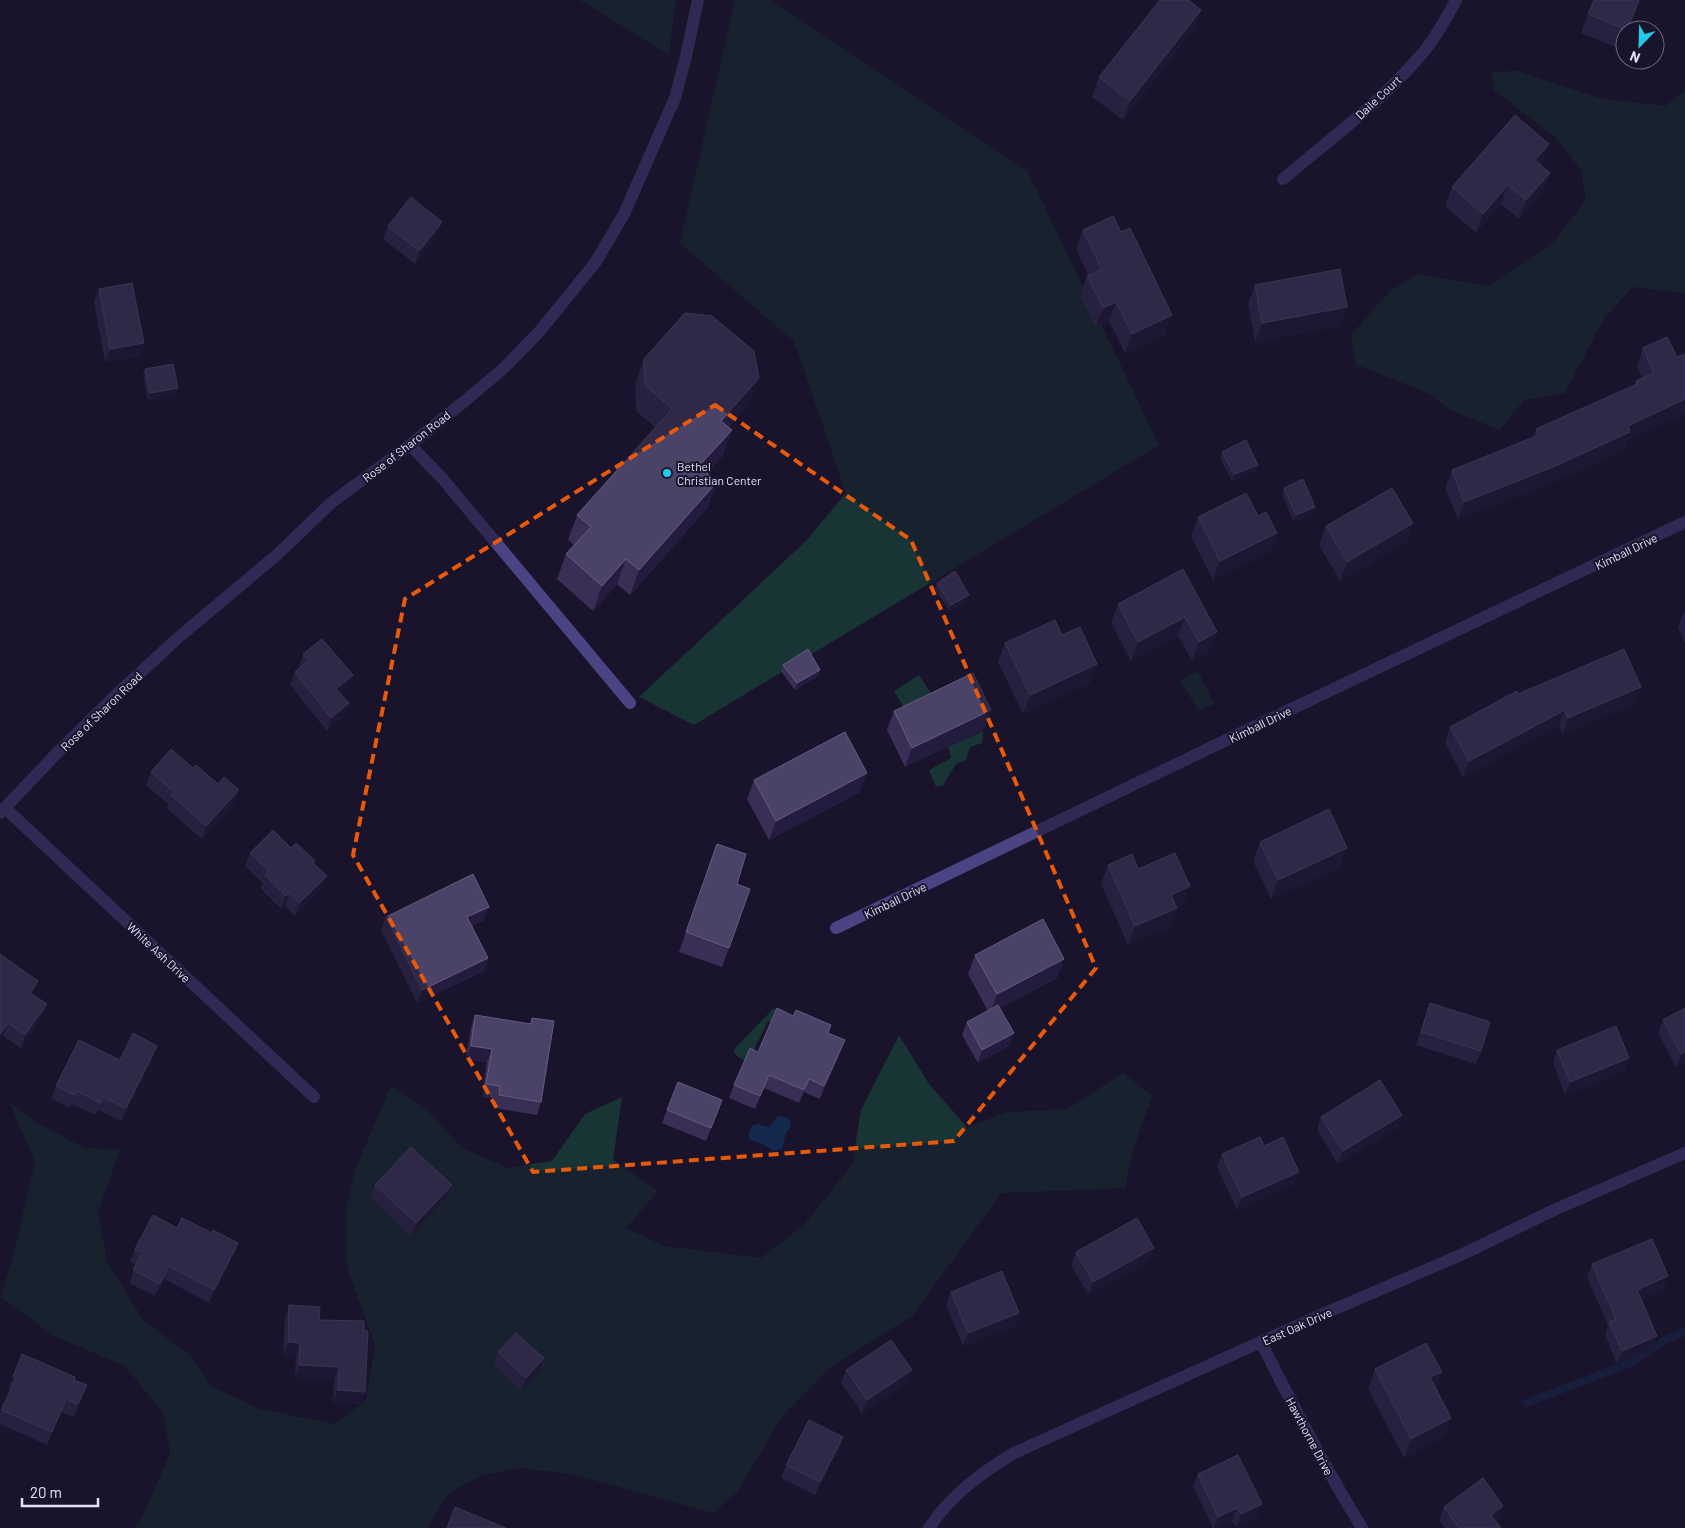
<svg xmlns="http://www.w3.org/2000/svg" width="1685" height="1528" font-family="Barlow,sans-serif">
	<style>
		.green { fill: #183434 }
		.water { fill: #15284e }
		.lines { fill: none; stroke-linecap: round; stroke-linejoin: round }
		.stream { stroke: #15284e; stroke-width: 8 }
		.minor { stroke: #4a4485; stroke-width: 12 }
		.wall { fill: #392f56 }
		.shaded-wall { fill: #241c3e }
		.building { fill: #4b4268; stroke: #645b7f }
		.marked { fill: none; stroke: #e8590c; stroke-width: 4; stroke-dasharray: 10 6; stroke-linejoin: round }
		.poi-dot { fill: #21cbe8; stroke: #19142b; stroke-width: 2 }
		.labels { text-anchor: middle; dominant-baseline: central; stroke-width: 4; stroke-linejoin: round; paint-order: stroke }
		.street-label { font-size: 12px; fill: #e5e1fc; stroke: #19142b }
		.poi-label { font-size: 12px; fill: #e5e1fc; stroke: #19142b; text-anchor: start }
	</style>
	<rect width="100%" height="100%" fill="#19142b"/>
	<!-- green -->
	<g class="green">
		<polygon points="580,0 676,0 669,55"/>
		<polygon points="735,0 771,0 1028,172 1159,445 694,725 639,697 807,540 846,493 794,341 680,243"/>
		<polygon points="1517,71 1603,99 1666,106 1685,90 1685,293 1633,287 1604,318 1565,393 1524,400 1499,430 1449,409 1430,394 1355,364 1351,335 1390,291 1418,274 1488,286 1554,242 1586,200 1581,170 1555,137 1494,90 1491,72"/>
		<polygon points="1198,671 1214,704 1199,711 1180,681"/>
		<polygon points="919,675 932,695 905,709 894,691"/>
		<polygon points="983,731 982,743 970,747 966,760 956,764 943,785 936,787 929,770 951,758 948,747"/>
		<polygon points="774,1008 802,1020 783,1027 768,1021 748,1062 740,1058 734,1053 735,1048"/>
		<polygon points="899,1035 929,1084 967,1127 1009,1112 1068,1109 1123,1073 1152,1096 1133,1150 1125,1188 1001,1193 913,1315 828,1369 781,1418 738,1491 713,1513 572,1474 520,1468 482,1475 449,1493 427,1528 134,1528 140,1522 170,1454 164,1414 125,1366 54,1336 1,1297 15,1248 35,1162 10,1103 37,1123 85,1148 120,1150 98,1212 107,1262 144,1321 192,1357 211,1386 259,1409 335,1424 366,1400 375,1345 347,1267 346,1209 355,1170 391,1086 429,1112 462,1148 507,1168 552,1161 585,1114 622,1097 613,1160 658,1191 626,1228 664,1246 761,1258 804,1225 852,1165 861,1110"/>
	</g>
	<!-- water -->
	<path class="water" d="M778,1116L788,1118C795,1129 788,1127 785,1136C784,1141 784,1144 782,1149L773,1151L763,1144L750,1140L748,1135L752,1126L757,1124L769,1127Z"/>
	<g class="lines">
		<!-- stream -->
		<polyline class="stream" points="1527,1403 1630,1363 1667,1339 1685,1332"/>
		<!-- minor -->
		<g class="minor">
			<path d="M1283,179C1330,139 1381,102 1421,55C1435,39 1446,19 1456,0"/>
			<polyline points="410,445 442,478 630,703"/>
			<polyline points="5,808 314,1097"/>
			<polyline points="0,813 57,753 117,694 179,637 279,553 332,502 410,445 466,400 504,368 539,332 595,263 624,214 675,98 686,56 698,0"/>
			<polyline points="836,928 1268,720 1685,522"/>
			<path d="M1261,1342C1293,1406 1325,1468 1362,1528"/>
			<path d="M929,1528C951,1495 981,1473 1014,1453L1314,1318L1463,1254L1554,1210L1685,1153"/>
		</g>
	</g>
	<!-- wall -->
	<g class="wall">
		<polygon points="1641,0 1628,30 1625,30 1625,37 1620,49 1581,33 1588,14"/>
		<polygon points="1201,10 1194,29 1123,120 1092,97 1099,77"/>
		<polygon points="1549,144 1542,163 1541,165 1550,173 1543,192 1519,219 1501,204 1476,233 1445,206 1452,187"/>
		<polygon points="442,222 437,235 415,264 383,239 388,226"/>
		<polygon points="1083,230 1165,335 1125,353 1109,321 1096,327 1080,296 1087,276 1089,276 1076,249"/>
		<polygon points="1255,285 1340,326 1255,342 1248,304"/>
		<polygon points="99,289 144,343 139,356 105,362 94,302"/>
		<polygon points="1643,348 1677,357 1627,441 1624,450 1547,485 1458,519 1445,488 1452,470 1533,437 1536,429 1635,385 1636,381 1642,378 1637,366"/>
		<polygon points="644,359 750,403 729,427 723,455 707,473 708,507 630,595 617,584 593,611 557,579 566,554 574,545 568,540 577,515 655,427 636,411 635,384"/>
		<polygon points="145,369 178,388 176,395 148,400 143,375"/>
		<polygon points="1222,452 1258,465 1256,471 1232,481 1220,458"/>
		<polygon points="1284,488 1315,507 1312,514 1294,522 1282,495"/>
		<polygon points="1258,516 1277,533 1270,552 1213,580 1191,536 1198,517"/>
		<polygon points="1413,523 1406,542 1340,581 1319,545 1326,526"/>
		<polygon points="1183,569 1210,651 1192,661 1178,636 1131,661 1111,623 1118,604"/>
		<polygon points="937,583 969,595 966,602 949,611 935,589"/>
		<polygon points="1685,613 1685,643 1678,627 1683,614"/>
		<polygon points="1062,635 1097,664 1090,683 1023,714 998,662 1005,643"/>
		<polygon points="303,654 348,688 341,694 349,703 344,716 327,731 290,685 295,672 299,668 299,667"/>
		<polygon points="783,665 820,670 818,676 795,690 781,671"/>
		<polygon points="1641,687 1635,704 1563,734 1559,726 1463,777 1445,743 1450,727 1518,694"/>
		<polygon points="991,710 984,729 905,767 887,730 894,711"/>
		<polygon points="193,768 234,803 202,839 166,808 168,804 146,785 151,772"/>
		<polygon points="754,780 860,792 769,840 747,799"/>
		<polygon points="1260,842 1340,867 1271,899 1253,861"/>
		<polygon points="717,844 737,884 750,889 722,967 679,952"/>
		<polygon points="291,848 314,863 327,876 322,888 295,916 285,906 281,909 260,888 263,883 245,866 250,853"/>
		<polygon points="1108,865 1138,869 1190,886 1183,905 1177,908 1170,927 1128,945 1101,884"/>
		<polygon points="386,917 484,920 472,926 488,958 484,971 417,1003 381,930"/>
		<polygon points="0,954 34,994 33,995 47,1004 42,1017 21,1048 3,1036"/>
		<polygon points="975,955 1057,978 1000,1008 1009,1046 978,1063 962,1035 967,1022 988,1011 968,974"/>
		<polygon points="1430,1003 1481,1051 1476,1064 1416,1045"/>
		<polygon points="1685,1008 1685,1063 1676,1067 1658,1033 1663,1020"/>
		<polygon points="475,1015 530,1024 532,1018 541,1102 537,1115 494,1108 495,1099 482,1097 487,1062 466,1059 471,1028"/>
		<polygon points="793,1016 831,1025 828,1033 845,1040 840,1053 820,1099 804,1092 799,1103 764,1088 755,1109 729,1098 734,1085 758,1052"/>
		<polygon points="157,1046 153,1058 121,1121 98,1110 95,1115 72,1104 70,1108 51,1098 56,1086"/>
		<polygon points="1557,1050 1629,1058 1624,1071 1565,1095 1553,1063"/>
		<polygon points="667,1110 717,1113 706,1141 662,1123"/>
		<polygon points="1402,1115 1397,1128 1338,1164 1317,1130 1321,1117"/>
		<polygon points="1264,1146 1294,1184 1237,1210 1217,1167 1222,1154"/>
		<polygon points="375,1185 452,1185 447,1197 411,1236 371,1198"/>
		<polygon points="177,1228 212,1233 238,1243 234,1256 209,1303 164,1279 155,1296 129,1283 136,1265 130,1262 135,1249"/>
		<polygon points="1154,1248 1149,1261 1088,1295 1071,1265 1076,1252"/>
		<polygon points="1592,1264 1668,1276 1663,1289 1641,1299 1652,1349 1617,1364 1605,1335 1608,1325 1587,1277"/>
		<polygon points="951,1292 1019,1313 1015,1326 963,1346 946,1305"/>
		<polygon points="289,1305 319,1320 364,1331 365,1392 361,1404 333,1403 334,1380 295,1378 296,1356 283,1355 285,1318"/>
		<polygon points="498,1352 544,1358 540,1371 521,1390 494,1365"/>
		<polygon points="1375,1369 1436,1388 1451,1418 1444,1437 1404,1458 1368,1389"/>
		<polygon points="846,1370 907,1383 862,1413 841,1383"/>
		<polygon points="13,1377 74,1380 87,1385 74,1417 61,1412 47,1445 0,1424 0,1413 10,1391 8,1390"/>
		<polygon points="843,1437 839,1450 815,1495 781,1478 786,1465"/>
		<polygon points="1198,1474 1257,1517 1236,1527 1232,1521 1217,1528 1213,1528 1193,1486"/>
		<polygon points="1444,1507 1499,1519 1496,1521 1501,1528 1445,1528 1439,1520"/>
	</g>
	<!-- shaded-wall -->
	<g class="shaded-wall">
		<polygon points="1639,0 1641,0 1628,30 1627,30"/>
		<polygon points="1201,10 1194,29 1123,120 1130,101"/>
		<polygon points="1549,144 1542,163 1528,179 1535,160"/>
		<polygon points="1550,173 1543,192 1519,219 1526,200"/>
		<polygon points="1508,185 1501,204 1476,233 1483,214"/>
		<polygon points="442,222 437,235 415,264 419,251"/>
		<polygon points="1116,302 1109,321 1096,327 1103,308"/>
		<polygon points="1347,307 1340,326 1255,342 1262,323"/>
		<polygon points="1172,315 1165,335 1125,353 1132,334"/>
		<polygon points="144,343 139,356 105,362 110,349"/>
		<polygon points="759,378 750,403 712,446 721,421"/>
		<polygon points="178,388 176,395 148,400 150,393"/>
		<polygon points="1685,399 1685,414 1627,441 1624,450 1547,485 1458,519 1464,502"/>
		<polygon points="732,430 723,455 690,491 699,466"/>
		<polygon points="1258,465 1256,471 1232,481 1234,474"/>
		<polygon points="717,482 708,507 630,595 639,570"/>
		<polygon points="1315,507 1312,514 1294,522 1296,515"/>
		<polygon points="1413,523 1406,542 1340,581 1347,562"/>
		<polygon points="1277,533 1270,552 1213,580 1220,561"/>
		<polygon points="626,559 617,584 593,611 602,586"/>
		<polygon points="969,595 966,602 949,611 951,605"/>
		<polygon points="1185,617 1178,636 1131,661 1138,642"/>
		<polygon points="1217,632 1210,651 1192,661 1199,642"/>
		<polygon points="1097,664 1090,683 1023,714 1030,695"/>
		<polygon points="820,670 818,676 795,690 797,683"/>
		<polygon points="353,675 348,688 332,701 336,689"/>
		<polygon points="1641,687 1635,704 1563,734 1568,718"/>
		<polygon points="349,703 344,716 327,731 331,718"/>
		<polygon points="991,710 984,729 905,767 912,748"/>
		<polygon points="1565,710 1559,726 1463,777 1469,761"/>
		<polygon points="867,773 860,792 769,840 776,821"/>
		<polygon points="239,790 234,803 202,839 206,826"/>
		<polygon points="1347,848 1340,867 1271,899 1278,880"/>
		<polygon points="327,876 322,888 295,916 299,903"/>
		<polygon points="1190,886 1183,905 1177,908 1170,927 1128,945 1135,926 1171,895"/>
		<polygon points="289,893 285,906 281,909 286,896"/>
		<polygon points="489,907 484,920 463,930 467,917"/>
		<polygon points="488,958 484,971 417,1003 422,990"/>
		<polygon points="1064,959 1057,978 990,1014 997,994"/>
		<polygon points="38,981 34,994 25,1006 30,993"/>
		<polygon points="47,1004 42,1017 21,1048 25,1035"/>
		<polygon points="8,1023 3,1036 0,1040 0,1034"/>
		<polygon points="1014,1033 1009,1046 978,1063 982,1050"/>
		<polygon points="845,1040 840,1053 820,1099 824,1086"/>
		<polygon points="157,1046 153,1058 121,1121 126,1108"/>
		<polygon points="471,1046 492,1049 487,1062 466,1059"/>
		<polygon points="1685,1052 1685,1063 1676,1067 1681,1054"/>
		<polygon points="1629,1058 1624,1071 1565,1095 1570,1082"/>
		<polygon points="769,1075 764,1088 755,1109 760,1096"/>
		<polygon points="809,1079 804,1092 799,1103 804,1090"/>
		<polygon points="1402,1115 1397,1128 1338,1164 1343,1151"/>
		<polygon points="1299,1172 1294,1184 1237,1210 1242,1197"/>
		<polygon points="452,1185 447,1197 411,1236 416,1223"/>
		<polygon points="238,1243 234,1256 209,1303 214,1290"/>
		<polygon points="1154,1248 1149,1261 1088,1295 1093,1282"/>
		<polygon points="169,1266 164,1279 155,1296 160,1284"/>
		<polygon points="1668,1276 1663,1289 1632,1303 1637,1290"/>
		<polygon points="1019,1313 1015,1326 963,1346 968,1333"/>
		<polygon points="1657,1336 1652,1349 1617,1364 1622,1351"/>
		<polygon points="288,1342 300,1343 296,1356 283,1355"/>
		<polygon points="544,1358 540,1371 521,1390 526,1378"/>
		<polygon points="299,1365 339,1367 334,1380 295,1378"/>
		<polygon points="912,1370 907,1383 862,1413 867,1400"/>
		<polygon points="1442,1372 1435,1391 1430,1377"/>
		<polygon points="87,1385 82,1398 74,1417 78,1404"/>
		<polygon points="338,1390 365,1392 361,1404 333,1403"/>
		<polygon points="66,1399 61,1412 47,1445 52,1432"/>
		<polygon points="1451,1418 1444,1437 1404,1458 1411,1439"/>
		<polygon points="843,1437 839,1450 815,1495 820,1482"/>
		<polygon points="1262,1504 1257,1517 1236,1527 1241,1514"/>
		<polygon points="1503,1506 1499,1519 1486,1528 1491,1515"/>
		<polygon points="1237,1508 1232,1521 1217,1528 1214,1528 1218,1517"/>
	</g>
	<!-- building -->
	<g class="building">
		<polygon points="1160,0 1189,0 1201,10 1130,101 1099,77"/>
		<polygon points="1594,0 1639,0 1627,30 1588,14"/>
		<polygon points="1515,115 1549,144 1535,160 1550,173 1526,200 1508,185 1483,214 1452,187"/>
		<polygon points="411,197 442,222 419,251 388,226"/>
		<polygon points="1113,216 1121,232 1130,228 1172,315 1132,334 1116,302 1103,308 1087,276 1102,270 1083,230"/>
		<polygon points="1340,269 1347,307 1262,323 1255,285"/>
		<polygon points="132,283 144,343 110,349 99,289"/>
		<polygon points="685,313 712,316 754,351 759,378 721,421 732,430 699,466 717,482 639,570 626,559 602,586 566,554 591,527 577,515 672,409 645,385 644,359"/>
		<polygon points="1667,337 1677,357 1685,354 1685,399 1628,426 1630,432 1553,467 1464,502 1452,470 1539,435 1536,429 1637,384 1636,381 1654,373 1643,348"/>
		<polygon points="173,364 178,388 150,393 145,369"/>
		<polygon points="1246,440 1258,465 1234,474 1222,452"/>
		<polygon points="1303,479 1315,507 1296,515 1284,488"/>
		<polygon points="1392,488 1413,523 1347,562 1326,526"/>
		<polygon points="1246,493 1258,516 1266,512 1277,533 1220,561 1198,517"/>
		<polygon points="1183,569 1217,632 1199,642 1185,617 1138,642 1118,604"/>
		<polygon points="955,571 969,595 951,605 937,583"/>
		<polygon points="1055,620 1062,635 1080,627 1097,664 1030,695 1005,643"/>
		<polygon points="322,639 353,675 336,689 349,703 331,718 295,672 309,660 303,654"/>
		<polygon points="808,649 820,670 797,683 783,665"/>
		<polygon points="1624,649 1641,687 1568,718 1565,710 1469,761 1450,727 1517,691 1518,694"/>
		<polygon points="973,673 991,710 912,748 894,711"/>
		<polygon points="845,732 867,773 776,821 754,780"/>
		<polygon points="171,749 193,768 196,765 218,784 224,777 239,790 206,826 171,795 174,792 151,772"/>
		<polygon points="1329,809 1347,848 1278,880 1260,842"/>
		<polygon points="273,830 291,848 296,843 315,861 313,863 327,876 299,903 289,893 286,896 265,875 269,871 250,853"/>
		<polygon points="717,844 746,854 737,884 750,889 729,948 686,932"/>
		<polygon points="1175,853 1190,886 1171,895 1177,908 1135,926 1108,865 1132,854 1138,869"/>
		<polygon points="473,874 489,907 467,917 488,958 422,990 386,917"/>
		<polygon points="1043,919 1064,959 997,994 975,955"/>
		<polygon points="0,954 38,981 30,993 47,1004 25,1035 8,1023 0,1034"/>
		<polygon points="1430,1003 1490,1022 1481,1051 1421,1032"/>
		<polygon points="998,1005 1014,1033 982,1050 967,1022"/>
		<polygon points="777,1008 793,1016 796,1010 831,1025 828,1033 845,1040 824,1086 809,1079 804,1090 769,1075 760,1096 734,1085 750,1048 758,1052"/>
		<polygon points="1685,1008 1685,1052 1681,1054 1663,1020"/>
		<polygon points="475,1015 531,1024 532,1018 554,1021 541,1102 499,1095 500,1086 486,1084 492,1049 471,1046"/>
		<polygon points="1616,1026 1629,1058 1570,1082 1557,1050"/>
		<polygon points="133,1033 157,1046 126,1108 103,1097 100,1103 77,1091 75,1095 56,1086 79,1040 120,1060"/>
		<polygon points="1380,1080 1402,1115 1343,1151 1321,1117"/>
		<polygon points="678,1082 722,1100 711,1128 667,1110"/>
		<polygon points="1260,1137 1264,1146 1283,1137 1299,1172 1242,1197 1222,1154"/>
		<polygon points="411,1147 452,1185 416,1223 375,1185"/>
		<polygon points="153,1215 177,1228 182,1218 212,1233 213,1230 238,1243 214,1290 169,1266 160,1284 133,1270 142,1253 135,1249"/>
		<polygon points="1137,1218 1154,1248 1093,1282 1076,1252"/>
		<polygon points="1652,1239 1668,1276 1637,1290 1657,1336 1622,1351 1609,1322 1616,1319 1592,1264"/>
		<polygon points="1002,1271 1019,1313 968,1333 951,1292"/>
		<polygon points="289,1305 320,1307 319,1320 364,1321 364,1331 368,1331 365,1392 338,1390 339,1367 299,1365 300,1343 288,1342"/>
		<polygon points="516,1333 544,1358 526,1378 498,1352"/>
		<polygon points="891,1340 912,1370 867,1400 846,1370"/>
		<polygon points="1426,1343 1442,1372 1430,1377 1451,1418 1411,1439 1375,1369"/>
		<polygon points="22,1354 75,1377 74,1380 87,1385 78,1404 66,1399 52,1432 1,1410 16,1379 13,1377"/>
		<polygon points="809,1420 843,1437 820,1482 786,1465"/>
		<polygon points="1238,1455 1262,1504 1241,1514 1237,1508 1218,1517 1198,1474"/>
		<polygon points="1483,1478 1503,1506 1491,1515 1501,1528 1459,1528 1444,1507"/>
		<polygon points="455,1507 506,1528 447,1528"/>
	</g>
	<!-- marked area -->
	<path d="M0 0H1685V1528H0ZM715,405L911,540L1096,968L954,1141L533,1172L353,855L405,599Z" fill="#19142b" fill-opacity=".55" fill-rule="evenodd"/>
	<path class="marked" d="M715,405L911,540L1096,968L954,1141L533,1172L353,855L405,599Z"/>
	<!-- markers -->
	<circle class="poi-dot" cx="667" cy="473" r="5"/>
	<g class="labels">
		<!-- street labels -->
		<g class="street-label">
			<text transform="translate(1378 97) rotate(-43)">Daile Court</text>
			<text transform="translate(406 446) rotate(-38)">Rose of Sharon Road</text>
			<text transform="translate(1626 551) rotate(-26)">Kimball Drive</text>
			<text transform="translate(101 711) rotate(-44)">Rose of Sharon Road</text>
			<text transform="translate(1260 724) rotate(-26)">Kimball Drive</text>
			<text transform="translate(895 900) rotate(-26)">Kimball Drive</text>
			<text transform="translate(159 952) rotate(43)">White Ash Drive</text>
			<text transform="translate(1297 1326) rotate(-24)">East Oak Drive</text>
			<text transform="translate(1310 1436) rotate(62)">Hawthorne Drive</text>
		</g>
		<!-- poi labels -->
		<g class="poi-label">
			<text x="677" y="466">Bethel<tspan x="677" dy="14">Christian Center</tspan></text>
		</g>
	</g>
	<!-- north arrow -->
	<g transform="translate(1640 45) rotate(203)"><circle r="24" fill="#19142b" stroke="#6b667f"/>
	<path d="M0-4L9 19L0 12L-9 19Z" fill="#21cbe8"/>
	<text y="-8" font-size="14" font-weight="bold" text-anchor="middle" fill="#e5e1fc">N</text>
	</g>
	<!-- scale -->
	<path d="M22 1498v8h76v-8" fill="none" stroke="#e5e1fc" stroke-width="2.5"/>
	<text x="30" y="1498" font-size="15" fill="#e5e1fc" stroke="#19142b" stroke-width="4" paint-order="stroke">20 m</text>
</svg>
